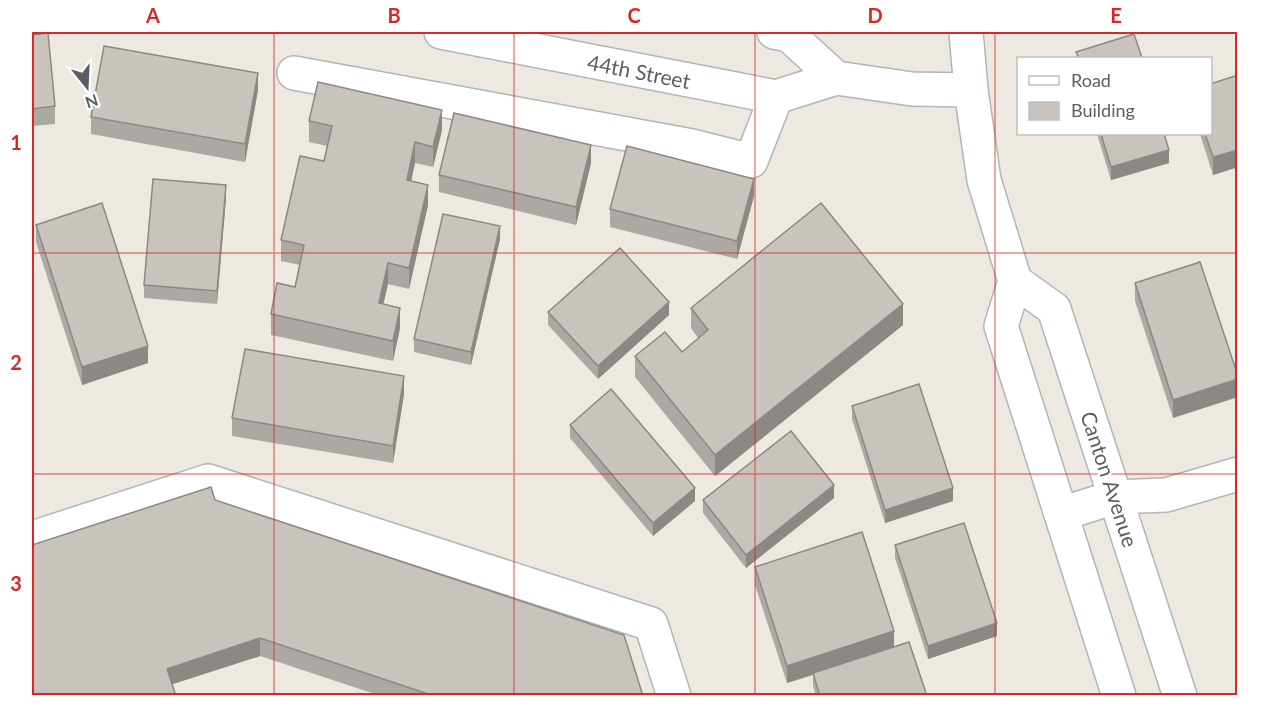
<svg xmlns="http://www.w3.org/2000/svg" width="1269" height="727" font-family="Lato,sans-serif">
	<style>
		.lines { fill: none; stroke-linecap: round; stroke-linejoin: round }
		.minor-casing { stroke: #b1b5b9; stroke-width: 36 }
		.minor { stroke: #fff; stroke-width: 33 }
		.wall { fill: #aca8a3 }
		.shaded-wall { fill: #8c8884 }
		.building { fill: #c8c3bd; stroke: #8c8884; stroke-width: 1.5 }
		.grid { fill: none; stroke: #d62828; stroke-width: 1.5; stroke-opacity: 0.55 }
		.labels { text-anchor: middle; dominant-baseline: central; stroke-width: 5; stroke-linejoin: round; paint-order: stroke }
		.street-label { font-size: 21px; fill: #595e62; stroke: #fff }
		.neatline { fill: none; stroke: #d62828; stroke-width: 2 }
		.grid-label { font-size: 20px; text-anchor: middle; font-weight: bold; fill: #d62828 }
	</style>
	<rect width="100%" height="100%" fill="#ede8e0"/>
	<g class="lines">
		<!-- minor casing -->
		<g class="minor-casing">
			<g id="minor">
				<polyline points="441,32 776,97 836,78 912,89 971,90"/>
				<polyline points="774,32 789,35 836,78"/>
				<polyline points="966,32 971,90 984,180 1015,281 1001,326 1119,696"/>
				<polyline points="294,73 692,146 751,161 776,97"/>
				<polyline points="1015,281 1054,309 1180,696"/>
				<polyline points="1061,514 1115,497 1166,495 1238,474"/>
				<polyline points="32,538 208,481 651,624 674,696"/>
			</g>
		</g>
		<!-- minor -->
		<use href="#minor" class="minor"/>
	</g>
	<!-- wall -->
	<g class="wall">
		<polygon points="32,35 55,106 55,124 32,126"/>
		<polygon points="1238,75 1238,167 1213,175 1200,134 1210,134"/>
		<polygon points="258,90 245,162 91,134 91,117"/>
		<polygon points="309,121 442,130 433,167 415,163 411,181 428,205 409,289 388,284 383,304 400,328 393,361 271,335 271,314 295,287 300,265 281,261 281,240 324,161 327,146 309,142"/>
		<polygon points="1097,134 1164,134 1169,163 1111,180"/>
		<polygon points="591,163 576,225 439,192 439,175"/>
		<polygon points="754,196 737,259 610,227 610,209"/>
		<polygon points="226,198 217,304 144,298 144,285"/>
		<polygon points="36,225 148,363 82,385 36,242"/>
		<polygon points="1238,226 1238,250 1236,244 1236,227"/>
		<polygon points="500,239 471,365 414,352 414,339"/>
		<polygon points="1200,262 1173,418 1135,301 1135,283"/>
		<polygon points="691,308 903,325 715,476 635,377 635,356 682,352 698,338 691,328"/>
		<polygon points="548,312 669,315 598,379 548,325"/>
		<polygon points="404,394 393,463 232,436 232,418"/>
		<polygon points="852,406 953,501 885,523 852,419"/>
		<polygon points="570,425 695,501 653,536 570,438"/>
		<polygon points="834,498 746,568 703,513 703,500"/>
		<polygon points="215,500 643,696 381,696 260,656 172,684 32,696"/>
		<polygon points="895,545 997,636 928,659 895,558"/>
		<polygon points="755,567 894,646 927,696 816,696 813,686 813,675 787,683 755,585"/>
	</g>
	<!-- shaded-wall -->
	<g class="shaded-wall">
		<polygon points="258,73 258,90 245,162 245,144"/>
		<polygon points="442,110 442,130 433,167 433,147"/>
		<polygon points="415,142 415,163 407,200 407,180"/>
		<polygon points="591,145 591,163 576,225 576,207"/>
		<polygon points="1169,150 1169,163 1111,180 1111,167"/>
		<polygon points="1238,150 1238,167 1213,175 1213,157"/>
		<polygon points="754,179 754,196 737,259 737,241"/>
		<polygon points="226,185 226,198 217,304 217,291"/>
		<polygon points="428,185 428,205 409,289 409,268"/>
		<polygon points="500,226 500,239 471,365 471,352"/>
		<polygon points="388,263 388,284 379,323 379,303"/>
		<polygon points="669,302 669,315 598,379 598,366"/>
		<polygon points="903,304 903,325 715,476 715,455"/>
		<polygon points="400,308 400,328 393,361 393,341"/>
		<polygon points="148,346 148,363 82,385 82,367"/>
		<polygon points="404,376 404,394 393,463 393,446"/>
		<polygon points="1238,379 1238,397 1173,418 1173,400"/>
		<polygon points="834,485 834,498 746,568 746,555"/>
		<polygon points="695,488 695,501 653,536 653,523"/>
		<polygon points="953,488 953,501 885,523 885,510"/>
		<polygon points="997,623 997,636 928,659 928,646"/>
		<polygon points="894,631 894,648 787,683 787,666"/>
		<polygon points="260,638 260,656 167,686 167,669"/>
	</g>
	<!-- building -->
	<g class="building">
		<polygon points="48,33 55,106 32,109 32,35"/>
		<polygon points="1134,34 1142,58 1079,58 1076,52"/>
		<polygon points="104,46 258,73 245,144 91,117"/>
		<polygon points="1238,75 1238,150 1213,157 1205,134 1210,134 1210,84"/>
		<polygon points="318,82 442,110 433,147 415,142 407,180 428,185 409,268 388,263 379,303 400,308 393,341 271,314 277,283 295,287 304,245 281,240 300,156 324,161 332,126 309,121"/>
		<polygon points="454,113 591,145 576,207 439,175"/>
		<polygon points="1101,134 1164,134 1169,150 1111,167"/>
		<polygon points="627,146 754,179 737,241 610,209"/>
		<polygon points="153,179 226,185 217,291 144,285"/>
		<polygon points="102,203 148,346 82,367 36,225"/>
		<polygon points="821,203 903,304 715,455 635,356 665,332 682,352 708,330 691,308"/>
		<polygon points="443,214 500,226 471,352 414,339"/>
		<polygon points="620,248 669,302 598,366 548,312"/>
		<polygon points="1200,262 1238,376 1238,379 1173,400 1135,283"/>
		<polygon points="245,349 404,376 393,446 232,418"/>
		<polygon points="919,384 953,488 885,510 852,406"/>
		<polygon points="611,389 695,488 653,523 570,425"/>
		<polygon points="791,431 834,485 746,555 703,500"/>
		<polygon points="211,487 215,500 624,635 643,696 434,696 260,638 167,669 176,696 32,696 32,545"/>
		<polygon points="964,523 997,623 928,646 895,545"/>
		<polygon points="862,532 894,631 787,666 755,567"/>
		<polygon points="909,642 927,696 820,696 813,673"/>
	</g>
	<!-- grid -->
	<path class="grid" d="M274,32V696M514,32V696M755,32V696M995,32V696M32,253H1238M32,474H1238"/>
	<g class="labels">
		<!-- street labels -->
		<g class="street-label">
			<text transform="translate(639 71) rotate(11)">44th Street</text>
			<text transform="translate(1110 479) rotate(72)">Canton Avenue</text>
		</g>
	</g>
	<!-- border -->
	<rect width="1269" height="727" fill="none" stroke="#ffffff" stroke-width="66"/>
	<!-- legend -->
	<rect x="1017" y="57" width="195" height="78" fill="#ffffff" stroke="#bdbfc0" stroke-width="1.5"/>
	<rect x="1029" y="76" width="30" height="9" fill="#ffffff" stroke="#bdbfc0" stroke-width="1.5"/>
	<text x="1071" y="87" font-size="18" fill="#595e62">Road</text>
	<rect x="1029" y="102" width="30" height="18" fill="#c8c3bd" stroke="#bdbfc0" stroke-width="1.5"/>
	<text x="1071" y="117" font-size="18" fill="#595e62">Building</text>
	<!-- north arrow -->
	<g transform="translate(87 87) rotate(162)" stroke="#ffffff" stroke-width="4.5" paint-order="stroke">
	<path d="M0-4.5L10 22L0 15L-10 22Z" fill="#595e62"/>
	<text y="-9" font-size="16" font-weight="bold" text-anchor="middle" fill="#595e62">N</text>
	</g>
	<rect x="33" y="33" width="1203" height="661" class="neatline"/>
	<g class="grid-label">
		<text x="153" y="23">A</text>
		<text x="394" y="23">B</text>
		<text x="634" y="23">C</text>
		<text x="875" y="23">D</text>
		<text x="1116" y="23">E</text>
		<text x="16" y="150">1</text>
		<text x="16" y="370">2</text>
		<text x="16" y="591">3</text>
	</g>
</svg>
